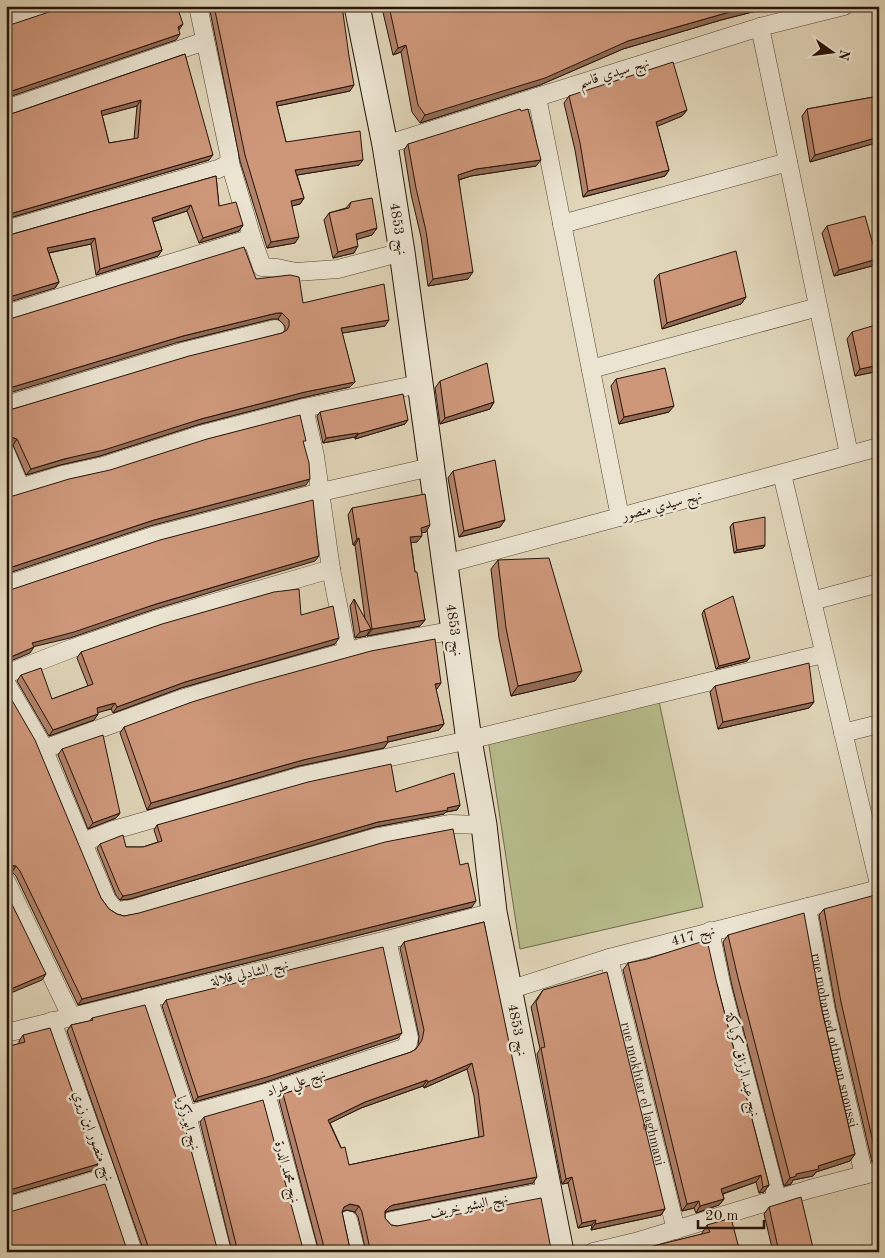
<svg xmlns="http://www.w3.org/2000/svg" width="885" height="1258" font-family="'Old Standard TT',Amiri,serif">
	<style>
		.green { fill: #b7bc8b; stroke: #6e684a }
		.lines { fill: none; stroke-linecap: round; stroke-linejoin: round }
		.street-casing { stroke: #544435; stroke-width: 19 }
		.secondary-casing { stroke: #261309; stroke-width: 27 }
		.street { stroke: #ebe4d1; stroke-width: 18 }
		.secondary { stroke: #ebe4d1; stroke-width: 25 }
		.wall { fill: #b18269; stroke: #261309; fill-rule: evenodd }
		.shaded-wall { fill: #906a55; stroke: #261309 }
		.building { fill: #ce977a; stroke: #261309; fill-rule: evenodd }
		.labels { text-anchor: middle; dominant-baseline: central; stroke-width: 5; stroke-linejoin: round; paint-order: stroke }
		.street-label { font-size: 14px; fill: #261309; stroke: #ebe4d1 }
	</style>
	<rect width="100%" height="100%" fill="#e0d5b8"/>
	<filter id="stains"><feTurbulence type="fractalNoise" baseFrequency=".004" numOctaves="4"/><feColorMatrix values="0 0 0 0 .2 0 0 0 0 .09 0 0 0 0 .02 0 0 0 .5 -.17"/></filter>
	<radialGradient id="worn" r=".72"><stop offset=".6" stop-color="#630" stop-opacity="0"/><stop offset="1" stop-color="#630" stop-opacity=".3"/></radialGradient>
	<!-- green -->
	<polygon class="green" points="658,697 703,907 520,949 488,739"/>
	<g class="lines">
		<!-- street casing -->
		<g class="street-casing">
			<g id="street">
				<polyline points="198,6 229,153 230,163 252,238"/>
				<polyline points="6,20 47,6"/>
				<polyline points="760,27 849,454"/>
				<polyline points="537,97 620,517"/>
				<polyline points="6,109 205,41"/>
				<polyline points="385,145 760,27 844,6"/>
				<polyline points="562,224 788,162"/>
				<polyline points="6,230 218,169 230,163"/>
				<polyline points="6,314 252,238 262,267 277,268 296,272 338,269 402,252"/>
				<polyline points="591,369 818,307"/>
				<polyline points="6,405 182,352 275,329"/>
				<polyline points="304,408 315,456 331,569 347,651"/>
				<polyline points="6,453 20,487"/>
				<polyline points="782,474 879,884"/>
				<polyline points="6,492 62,475 103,466 200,435 304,408 419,384"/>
				<polyline points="445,564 879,447"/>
				<polyline points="6,585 153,536 321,492 431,467"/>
				<polyline points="812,601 879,583"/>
				<polyline points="6,674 73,648 155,620 331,569"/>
				<polyline points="6,683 40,741 107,900 113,908 118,911 132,909 180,894 378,837 449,824 484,825"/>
				<polyline points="843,733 879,724"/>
				<polyline points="44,749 184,698 244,680 364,647 455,630"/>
				<polyline points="83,842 114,830 302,776 469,740 823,654"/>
				<polyline points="6,881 71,1016"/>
				<path id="s1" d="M807,907L826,1011L864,1175"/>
				<polyline points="710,931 722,988 777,1199"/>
				<path id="s2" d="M609,958L676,1230"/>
				<polyline points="509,990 609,958 879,889"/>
				<polyline points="148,997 187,1115 222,1252"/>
				<polyline points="52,1021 108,1177 133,1252"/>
				<polyline points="6,1033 387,940 494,912"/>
				<polyline points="266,1093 309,1252"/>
				<polyline points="187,1115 266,1093 404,1048 408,1043 409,1038 387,940"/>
				<polyline points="6,1207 108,1177"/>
				<polyline points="348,1220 356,1252"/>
				<polyline points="391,1221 548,1191"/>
				<polyline points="593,1252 635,1242 810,1189 879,1171"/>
			</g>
		</g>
		<!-- secondary casing -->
		<g class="secondary-casing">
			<polyline id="secondary" points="357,6 385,145 402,252 469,740 484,825 494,912 561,1252"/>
		</g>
		<!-- street -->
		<use href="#street" class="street"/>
		<!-- secondary -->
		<use href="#secondary" class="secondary"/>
	</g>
	<!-- wall -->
	<g class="wall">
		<polygon points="209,6 342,6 350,91 277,106 286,142 359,165 297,175 304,198 300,204 292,206 295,243 267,248 240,161"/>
		<polygon points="383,6 776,6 721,20 623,49 540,85 420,123 412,112 401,52 393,55 382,8"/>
		<path d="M185,54L209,160L6,219V113L9,114L14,113ZM137,106L134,139L109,143L102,115Z"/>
		<polygon points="569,96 687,110 682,116 657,126 669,170 665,176 583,197 575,150 564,103"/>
		<polygon points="879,96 879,142 810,162 802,116 807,109"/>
		<polygon points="408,144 536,166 471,176 459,180 468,279 428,286 421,237 411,194 404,150"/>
		<polygon points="216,176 219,206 243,225 239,231 199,243 187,211 153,222 162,250 158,256 96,275 91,244 49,253 59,282 55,288 8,235 13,234"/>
		<polygon points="351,202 377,228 372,235 357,239 354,253 333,258 324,220 329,213 346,208"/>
		<polygon points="827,226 877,259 872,266 834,276 822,233"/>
		<polygon points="659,274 746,297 741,304 662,329 654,280"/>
		<polygon points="256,279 303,303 385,326 342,333 355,382 350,387 301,398 197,425 100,456 60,465 26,475 13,445 6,443 6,408 7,409 13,409 282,333 285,331 285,326 278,319 272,319 179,342 8,319"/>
		<polygon points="852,332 879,371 855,376 847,339"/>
		<polygon points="616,379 669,412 619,424 611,386"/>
		<polygon points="440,381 494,402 490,409 440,424 435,388"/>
		<polygon points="320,412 405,424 355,439 355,437 323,443 317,416"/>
		<polygon points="453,471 505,520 500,527 459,537 448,478"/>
		<polygon points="352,508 426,532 421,533 417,542 411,542 415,572 425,620 420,626 367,636 367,634 366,636 355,638 350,606 354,599 365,619 355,545 353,545 348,515"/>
		<polygon points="733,523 765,545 763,548 734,553 730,527"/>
		<polygon points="498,560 575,681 511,696 499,638 491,569"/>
		<polygon points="704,610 747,661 716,669 702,614"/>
		<polygon points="301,615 335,644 181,688 113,713 111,709 97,712 98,714 94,720 49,736 17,681 21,675 52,699 88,686 77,658 81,652"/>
		<polygon points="715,686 814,702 809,708 718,729 710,692"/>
		<polygon points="437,689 436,690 444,724 439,730 388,742 384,748 299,766 147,810 120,733 124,727"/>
		<polygon points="6,690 101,898 109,909 117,914 124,916 460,865 472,907 78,1005 16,876 12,872"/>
		<polygon points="62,749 120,813 116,818 88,829 58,755"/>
		<polygon points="396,792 460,805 457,810 446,812 444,814 375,827 130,899 120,900 116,895 97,848 100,844 126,847 143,847 158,842 154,830 157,825"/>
		<polygon points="824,909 879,1160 872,1162 836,1009 819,915"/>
		<path d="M484,922L533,1183L389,1211L385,1212V1218L391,1225L551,1249L552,1252H366L358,1217L355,1212L346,1210L342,1212L350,1249L352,1252H319L279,1100L283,1094L411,1052L416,1049L418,1046L419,1036L400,948L404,942ZM467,1069L474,1096L479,1137L349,1165L330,1123L361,1108L423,1086L424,1088Z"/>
		<polygon points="728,935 821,1006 855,1154 850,1161 816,1172 813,1176 793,1180 791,1184 784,1186 732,986 723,942"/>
		<polygon points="628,963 717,984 769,1185 764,1192 759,1193 756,1182 723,1194 724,1199 719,1205 696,1213 694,1208 682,1211 623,970"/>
		<polygon points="543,990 665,1209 661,1215 591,1230 592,1225 578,1228 568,1183 562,1184 537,1054 540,1049 531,1007"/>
		<polygon points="166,1000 398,1038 263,1083 194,1102 162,1006"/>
		<polygon points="92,1018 218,1252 143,1252 143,1249 67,1031 71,1025 90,1021"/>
		<polygon points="23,1035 98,1164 94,1170 6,1196 6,1047 19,1044 19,1041"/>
		<polygon points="204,1117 303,1249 305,1252 232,1252 200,1122"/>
		<polygon points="769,1207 814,1252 773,1252 764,1214"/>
		<polygon points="707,1225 740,1252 633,1252 702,1234 702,1233"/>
	</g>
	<!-- shaded-wall -->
	<g class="shaded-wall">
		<polygon points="6,6 14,6 6,9"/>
		<polygon points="752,6 776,6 721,20 623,49 540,85 420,123 425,115 628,41 726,13"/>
		<polygon points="183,24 179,30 174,33 178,27"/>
		<polygon points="180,34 176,40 6,98 6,93"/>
		<polygon points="406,45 401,52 393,55 398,48"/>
		<polygon points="354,85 350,91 272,107 276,102"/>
		<polygon points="141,100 137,106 97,117 101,111"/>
		<polygon points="687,110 682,116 651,129 656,122"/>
		<polygon points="879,137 879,142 810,162 815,155"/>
		<polygon points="213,155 209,160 6,219 6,215"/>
		<polygon points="363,160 359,165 291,176 295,170"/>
		<polygon points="541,160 536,166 471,176 454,181 458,175 476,169"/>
		<polygon points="669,170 665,176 583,197 588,191"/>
		<polygon points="304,198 300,204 287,207 291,201"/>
		<polygon points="191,205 187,211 148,223 152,218"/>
		<polygon points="243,225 239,231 199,243 203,238"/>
		<polygon points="377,228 372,235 352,241 356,234"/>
		<polygon points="299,237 295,243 267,248 271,242"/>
		<polygon points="95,238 91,244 43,254 47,248"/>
		<polygon points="358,246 354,253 333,258 338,252"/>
		<polygon points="162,250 158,256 96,275 100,269"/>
		<polygon points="877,259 872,266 834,276 839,270"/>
		<polygon points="473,272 468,279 428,286 433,279"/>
		<polygon points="59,282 55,288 6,303 6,298"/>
		<polygon points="746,297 741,304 662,329 667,323"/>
		<polygon points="277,313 282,313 278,319 272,319 179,342 6,394 6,389 183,336"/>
		<polygon points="389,320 385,326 337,334 341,328"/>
		<polygon points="879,365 879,371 855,376 860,369"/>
		<polygon points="355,382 350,387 301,398 197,425 100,456 60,465 26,475 31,469 201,419 305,392"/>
		<polygon points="494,402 490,409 440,424 445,418"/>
		<polygon points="674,406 669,412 619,424 624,417"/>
		<polygon points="408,420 405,424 355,439 358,434"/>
		<polygon points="358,433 355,437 323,443 326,438"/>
		<polygon points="6,437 11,437 17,439 13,445 6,443"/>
		<polygon points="310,479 306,485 150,526 6,574 6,569 154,520"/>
		<polygon points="505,520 500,527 459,537 464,531"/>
		<polygon points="430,525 426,532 417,534 421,528"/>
		<polygon points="422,536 417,542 406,543 410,537"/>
		<polygon points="359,538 355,545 353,545 357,539"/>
		<polygon points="765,545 763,548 734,553 737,550"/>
		<polygon points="319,556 315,561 152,610 70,638 28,648 32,643 156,604"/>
		<polygon points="425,620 420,626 367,636 372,629"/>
		<polygon points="371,629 366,636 355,638 360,632"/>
		<polygon points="339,638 335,644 181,688 113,713 117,707 185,682"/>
		<polygon points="34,647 30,653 6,663 6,659"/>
		<polygon points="750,658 747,661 716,669 719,666"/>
		<polygon points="582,671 575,681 511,696 518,686"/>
		<polygon points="441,683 437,689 431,691 435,684"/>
		<polygon points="814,702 809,708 718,729 723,722"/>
		<polygon points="115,703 111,709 93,714 97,708"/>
		<polygon points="98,714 94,720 49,736 53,730"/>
		<polygon points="444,724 439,730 388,742 384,748 299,766 147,810 151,803 303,760 387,737"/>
		<polygon points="460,805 457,810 446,812 444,814 375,827 130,899 120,900 123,896 378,822"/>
		<polygon points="120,813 116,818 88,829 93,823"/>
		<polygon points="6,865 16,866 12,872 6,872"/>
		<polygon points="476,901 472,907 78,1005 82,999"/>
		<polygon points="46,974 42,980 6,995 6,991"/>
		<polygon points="402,1033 398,1038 263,1083 194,1102 198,1097"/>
		<polygon points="472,1063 467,1069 424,1088 428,1082"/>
		<polygon points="427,1080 423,1086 361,1108 324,1126 328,1120 365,1102"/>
		<polygon points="855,1154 850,1161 816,1172 813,1176 793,1180 791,1184 784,1186 790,1178 796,1174 818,1166"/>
		<polygon points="876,1155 879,1155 879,1160 872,1162"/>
		<polygon points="98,1164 94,1170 6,1196 6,1191"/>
		<polygon points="761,1175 756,1182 716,1196 721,1189"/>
		<polygon points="537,1177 533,1183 389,1211 384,1213 389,1207 393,1205"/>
		<polygon points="572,1177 568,1183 562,1184 566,1179"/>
		<polygon points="769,1185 764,1192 759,1193 763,1187"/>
		<polygon points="724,1199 719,1205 696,1213 700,1206"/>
		<polygon points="699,1201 694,1208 682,1211 687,1204"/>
		<polygon points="350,1204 359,1206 355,1212 346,1210 340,1213 344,1207"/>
		<polygon points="665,1209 661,1215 591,1230 595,1224"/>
		<polygon points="596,1220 592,1225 578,1228 582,1223"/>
	</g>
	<!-- building -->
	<g class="building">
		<polygon points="58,6 177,6 183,24 178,27 180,34 6,93 6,23 13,24 55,10"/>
		<polygon points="214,6 342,6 349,56 354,85 276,102 286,142 360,131 363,160 295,170 304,198 291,201 299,237 271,242 245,155"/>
		<polygon points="389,6 752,6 726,13 628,41 545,78 425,115 418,105 406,45 398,48"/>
		<path d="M185,54L213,155L6,215V113L9,114L14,113ZM141,100L138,138L109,143L101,111Z"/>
		<polygon points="673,62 687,110 656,122 669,170 588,191 580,143 569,96"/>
		<polygon points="879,96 879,137 815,155 807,109"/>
		<polygon points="520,109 521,111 528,109 541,160 476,169 458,175 473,272 433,279 426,231 416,188 408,144"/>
		<polygon points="216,176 219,206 236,202 243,225 203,238 191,205 152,218 162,250 100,269 95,238 47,248 59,282 6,298 6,234 8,235 13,234"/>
		<polygon points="372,198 377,228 356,234 358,246 338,252 329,213 349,208 351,202"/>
		<polygon points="865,216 877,259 839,270 827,226"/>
		<polygon points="244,247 256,279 290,275 299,277 303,303 384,284 389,320 341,328 355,382 305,392 201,419 104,450 64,459 31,469 17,439 11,437 6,437 6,408 7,409 13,409 189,356 282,333 287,330 289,326 289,320 282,313 277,313 183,336 6,389 6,318 8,319 13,318"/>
		<polygon points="736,251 746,297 667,323 659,274"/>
		<polygon points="879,324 879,365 860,369 852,332"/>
		<polygon points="487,363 494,402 445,418 440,381"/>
		<polygon points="665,368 674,406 624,417 616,379"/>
		<polygon points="403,394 408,420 358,434 358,433 326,438 320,412"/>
		<polygon points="300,415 306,441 303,441 309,463 310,479 154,520 6,569 6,495 13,496 69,479 110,470 207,439"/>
		<polygon points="495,460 505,520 464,531 453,471"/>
		<polygon points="6,465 10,475 6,477"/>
		<polygon points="425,494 430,525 421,528 422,536 410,537 415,572 417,572 425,620 372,629 359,538 357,539 352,508"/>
		<polygon points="313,500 319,556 156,604 74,632 32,643 34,647 6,659 6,589 8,590 13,589 160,540"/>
		<polygon points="765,517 765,545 737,550 733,523"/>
		<polygon points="549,558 582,671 518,686 506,628 498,560"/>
		<polygon points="299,589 301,615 333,606 339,638 185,682 117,707 115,703 97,708 98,714 53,730 21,675 41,668 52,699 93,684 81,652 162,624 274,592"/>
		<polygon points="733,596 750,658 719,666 704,610"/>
		<polygon points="354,599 371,629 360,632"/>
		<polygon points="435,639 441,683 435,684 444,724 387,737 388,741 303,760 151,803 124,727 192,702 251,684 371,651"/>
		<polygon points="809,663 814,702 723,722 715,686"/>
		<polygon points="6,690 35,740 101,898 109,909 117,914 124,916 139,913 385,842 453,829 460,865 468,863 476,901 82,999 20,871 16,866 6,865"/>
		<polygon points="103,735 120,813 93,823 62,749"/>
		<polygon points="391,764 396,792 454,773 460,805 447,808 448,810 378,822 133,894 123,896 119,890 100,844 123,835 126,847 143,847 162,841 157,825 308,782"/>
		<polygon points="6,892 46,974 6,991"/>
		<polygon points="879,894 879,1155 876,1155 841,1002 824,909"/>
		<polygon points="804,913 821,1006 855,1154 818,1166 819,1169 796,1174 796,1176 790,1178 738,978 728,935"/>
		<path d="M484,922L537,1177L393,1205L389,1207L385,1211V1218L391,1225L397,1226L541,1198L551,1249L552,1252H368L370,1249L362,1212L359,1206L350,1204L344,1207L342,1212L350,1249L352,1252H322L323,1248V1243L283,1094L411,1052L416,1049L422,1040L424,1030L404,942ZM472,1063L478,1090L484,1136L349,1165L345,1147L341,1148L328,1120L365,1102L427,1080L428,1082Z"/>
		<polygon points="707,940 717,984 769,1185 763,1187 761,1175 721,1189 724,1199 700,1206 699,1201 687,1204 628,963 647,959"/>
		<polygon points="383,947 402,1033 267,1077 198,1097 166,1000"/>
		<polygon points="607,972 665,1209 595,1224 596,1220 582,1223 572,1177 566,1179 541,1048 545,1047 536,1002 543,990"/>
		<polygon points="6,992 8,996 8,1003 6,1004"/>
		<polygon points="145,1005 181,1112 218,1252 146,1252 148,1248 147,1243 71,1025 93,1020 92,1018"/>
		<polygon points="50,1028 98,1164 6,1191 6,1047 25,1042 23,1035"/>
		<polygon points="263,1100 303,1249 305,1252 234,1252 236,1249 236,1244 204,1117"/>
		<polygon points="105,1184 127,1250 129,1252 6,1252 6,1210 7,1211 13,1211"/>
		<polygon points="801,1197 814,1252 779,1252 769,1207"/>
		<polygon points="731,1218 740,1252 633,1252 633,1251 710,1232 707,1225"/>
	</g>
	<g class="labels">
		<!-- street labels -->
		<g class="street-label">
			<text transform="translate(614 73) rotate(-17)">نهج سيدي قاسم</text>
			<text transform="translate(398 229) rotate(81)">نهج 4853</text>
			<text transform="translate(662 506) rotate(-15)">نهج سيدي منصور</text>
			<text transform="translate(454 630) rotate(82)">نهج 4853</text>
			<text transform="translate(693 936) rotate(-15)">نهج 417</text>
			<text transform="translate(250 973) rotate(-13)">نهج الشادلي قلالة</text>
			<text transform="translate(517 1030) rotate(79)">نهج 4853</text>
			<text stroke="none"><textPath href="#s1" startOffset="136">rue mohamed othman snoussi</textPath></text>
			<text transform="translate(742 1065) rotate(76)">نهج عبد الرزاق كرباكة</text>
			<text transform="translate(296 1083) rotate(-18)">نهج علي طراد</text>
			<text stroke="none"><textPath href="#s2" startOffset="140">rue mokhtar el laghmani</textPath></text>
			<text transform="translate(188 1123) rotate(74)">نهج ابو زكريا</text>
			<text transform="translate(93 1136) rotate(70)">نهج منصور ابن زيري</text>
			<text transform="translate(287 1172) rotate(75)">نهج محمد الدرة</text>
			<text transform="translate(469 1206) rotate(-11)">نهج البشير خريف</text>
		</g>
	</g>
	<!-- margin -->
	<rect width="885" height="1258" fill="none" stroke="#e0d5b8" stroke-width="25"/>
	<rect x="8" y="8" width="870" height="1243" fill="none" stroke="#261309" stroke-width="2.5"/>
	<rect x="12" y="12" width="860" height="1233" fill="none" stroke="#261309"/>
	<!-- north arrow -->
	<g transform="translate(832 52) rotate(104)" stroke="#ebe4d1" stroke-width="4" paint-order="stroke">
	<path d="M0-4L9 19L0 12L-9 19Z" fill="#261309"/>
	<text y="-8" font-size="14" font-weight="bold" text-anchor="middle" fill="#261309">N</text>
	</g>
	<!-- scale -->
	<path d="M698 1220v8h66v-8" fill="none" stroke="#261309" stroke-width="2.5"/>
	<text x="705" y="1220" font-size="15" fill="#261309" stroke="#ebe4d1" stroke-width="4" paint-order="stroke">20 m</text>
	<rect width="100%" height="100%" filter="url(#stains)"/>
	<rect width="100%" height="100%" fill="url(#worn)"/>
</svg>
